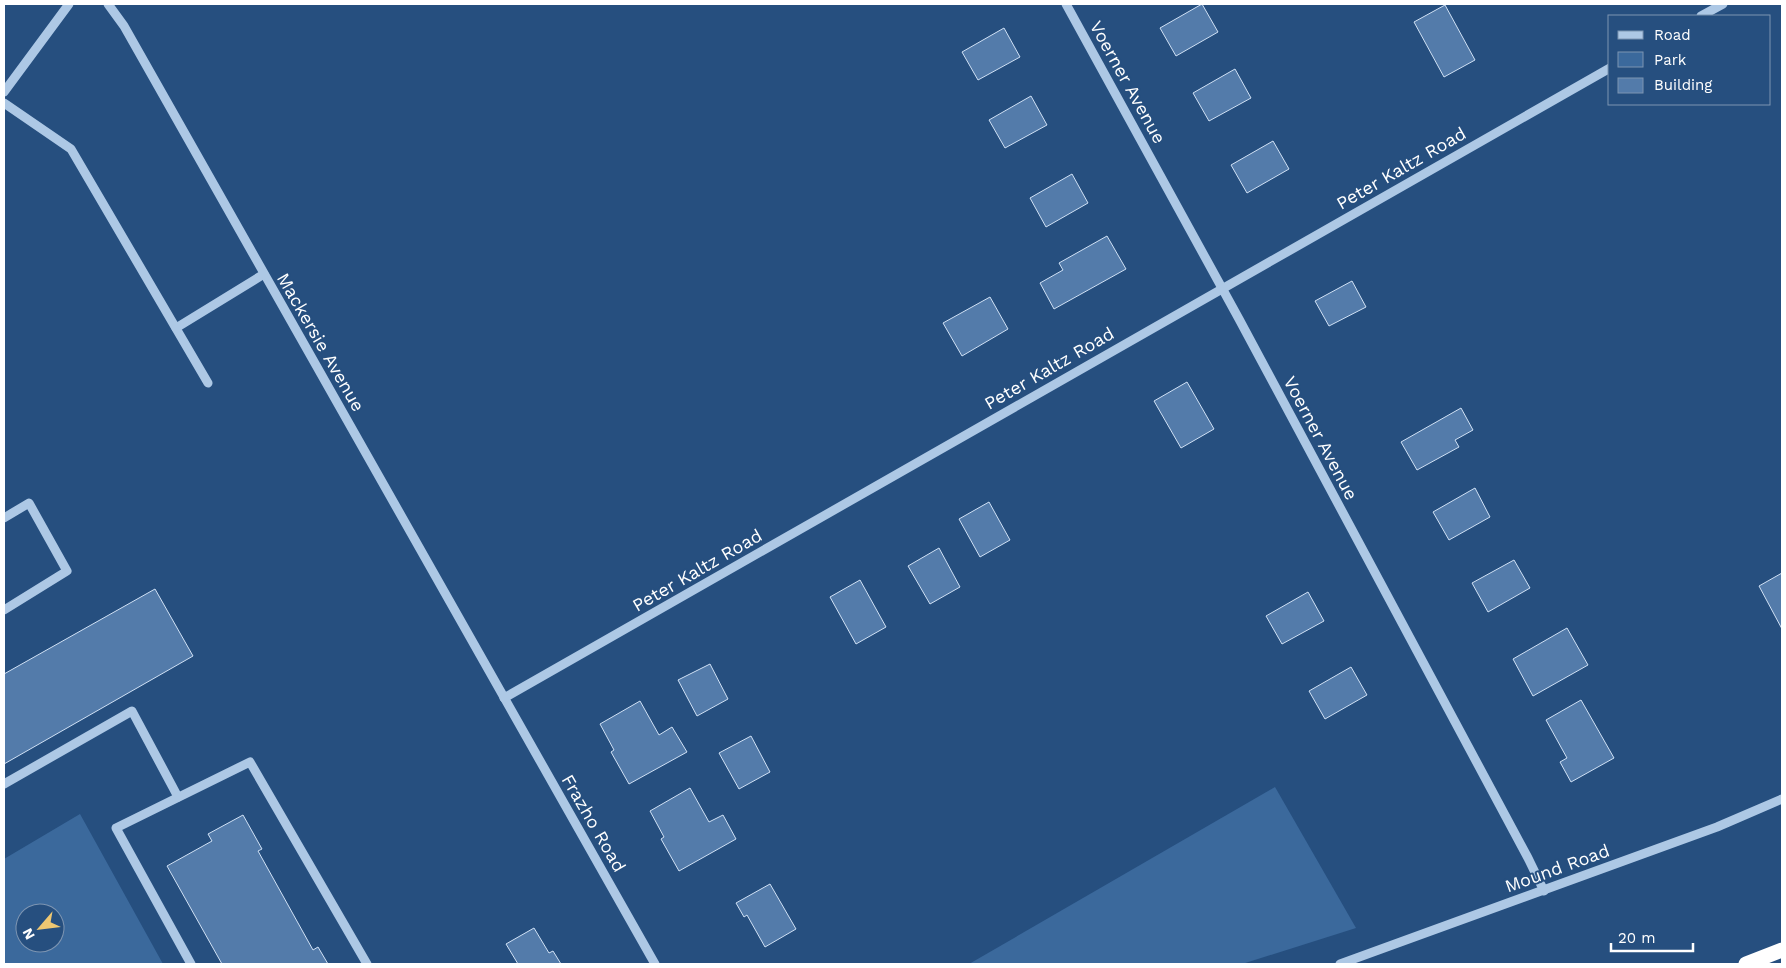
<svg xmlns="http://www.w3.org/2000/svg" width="1786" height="968" font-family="'Work Sans',sans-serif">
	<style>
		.green { fill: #3b699c; fill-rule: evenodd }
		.building { fill: #537baa; stroke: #d0e1f5 }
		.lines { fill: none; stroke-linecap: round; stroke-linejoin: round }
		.minor { stroke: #adc8e5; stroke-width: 9 }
		.highway { stroke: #fff; stroke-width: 15 }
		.labels { text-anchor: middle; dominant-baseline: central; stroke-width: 4; stroke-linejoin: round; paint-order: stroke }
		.street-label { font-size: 18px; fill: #fff; stroke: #264f7f }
	</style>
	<rect width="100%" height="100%" fill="#264f7f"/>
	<!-- green -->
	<g class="green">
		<polygon points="1275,787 1356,928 1242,964 969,964"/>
		<path d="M80,814L163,964H4V859ZM25,913H55V943H25Z"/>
	</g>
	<!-- building -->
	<g class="building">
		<polygon points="1202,4 1218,32 1176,56 1160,28"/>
		<polygon points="1445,5 1475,60 1444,77 1414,22"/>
		<polygon points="1004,28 1020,57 978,80 962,52"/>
		<polygon points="1235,69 1251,98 1209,121 1193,93"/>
		<polygon points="1031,96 1047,125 1005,148 989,120"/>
		<polygon points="1273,141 1289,169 1247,193 1231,165"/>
		<polygon points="1072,174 1088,203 1046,227 1030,198"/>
		<polygon points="1107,236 1126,269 1054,309 1040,283 1063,270 1059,263"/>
		<polygon points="1352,281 1366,307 1329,326 1315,301"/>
		<polygon points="990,297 1008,329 962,356 943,323"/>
		<polygon points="1187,382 1214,429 1181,448 1154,401"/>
		<polygon points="1461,408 1473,430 1455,440 1459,447 1417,470 1401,442"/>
		<polygon points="1475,488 1490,517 1449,540 1433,512"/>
		<polygon points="989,502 1010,540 980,557 959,519"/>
		<polygon points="939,548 960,587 930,604 908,566"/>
		<polygon points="1514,560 1530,588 1488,612 1472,583"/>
		<polygon points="1782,573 1782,629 1759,586"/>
		<polygon points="860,580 886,627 856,644 830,597"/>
		<polygon points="155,589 193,656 4,764 4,674"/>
		<polygon points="1308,592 1324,621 1282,644 1266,616"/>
		<polygon points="1567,628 1588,665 1533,696 1513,659"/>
		<polygon points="710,664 728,699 697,716 678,680"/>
		<polygon points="1351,667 1367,695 1325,719 1309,691"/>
		<polygon points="1581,700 1614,758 1571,782 1560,762 1567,758 1546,720"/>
		<polygon points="640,701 659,735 672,727 687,752 629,784 611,752 614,750 600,724"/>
		<polygon points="751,736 770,772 739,789 719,753"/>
		<polygon points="690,788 709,822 723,815 736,839 679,871 661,839 664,837 650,811"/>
		<polygon points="243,815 262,849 258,851 313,950 318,947 328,964 222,964 167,866 212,841 208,834"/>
		<polygon points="770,884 796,929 765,947 747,915 744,917 736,903"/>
		<polygon points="534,928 549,953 553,951 561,964 518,964 506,944"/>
	</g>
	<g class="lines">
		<!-- minor -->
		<g class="minor">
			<polyline points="108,4 124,26 655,964"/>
			<polyline points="1066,4 1239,319 1528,858 1544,891"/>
			<polyline points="1701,16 1723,4"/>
			<polyline points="4,92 69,4"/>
			<polyline points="4,103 71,149 208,383"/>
			<polyline points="176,328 264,274"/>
			<polyline points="4,518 29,503 67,571 4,610"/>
			<polyline points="504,698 1610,68"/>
			<polyline points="4,784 132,711 178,797"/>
			<polyline points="191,964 116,828 250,762 367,964"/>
			<polyline points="1340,964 1717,827 1782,799"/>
		</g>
		<!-- highway -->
		<polyline class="highway" points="1746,964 1782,950"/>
	</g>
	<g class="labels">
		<!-- street labels -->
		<g class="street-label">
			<text transform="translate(1128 82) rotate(61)">Voerner Avenue</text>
			<text transform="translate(1401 168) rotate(-30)">Peter Kaltz Road</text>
			<text transform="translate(321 342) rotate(60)">Mackersie Avenue</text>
			<text transform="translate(1049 368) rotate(-30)">Peter Kaltz Road</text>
			<text transform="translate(1321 438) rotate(62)">Voerner Avenue</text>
			<text transform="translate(697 570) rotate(-30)">Peter Kaltz Road</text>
			<text transform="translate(594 823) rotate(60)">Frazho Road</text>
			<text transform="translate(1557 868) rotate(-20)">Mound Road</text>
		</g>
	</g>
	<!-- border -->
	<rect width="1786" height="968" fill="none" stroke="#ffffff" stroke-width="10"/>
	<!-- legend -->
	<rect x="1608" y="15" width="162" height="90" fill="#264f7f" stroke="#7d95b2"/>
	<rect x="1618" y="31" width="25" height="8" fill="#adc8e5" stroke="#7d95b2"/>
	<text x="1654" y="40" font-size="15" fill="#ffffff">Road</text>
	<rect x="1618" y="52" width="25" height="15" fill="#3b699c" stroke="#7d95b2"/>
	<text x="1654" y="65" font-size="15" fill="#ffffff">Park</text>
	<rect x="1618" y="78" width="25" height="15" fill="#537baa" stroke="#7d95b2"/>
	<text x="1654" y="90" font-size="15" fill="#ffffff">Building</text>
	<!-- north arrow -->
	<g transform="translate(40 928) rotate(242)"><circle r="24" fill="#264f7f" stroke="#7d95b2"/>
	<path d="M0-4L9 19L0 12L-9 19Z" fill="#eec772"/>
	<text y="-8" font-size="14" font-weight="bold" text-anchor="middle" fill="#ffffff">N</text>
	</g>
	<!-- scale -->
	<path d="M1611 943v8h82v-8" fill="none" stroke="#ffffff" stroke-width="2.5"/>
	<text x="1618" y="943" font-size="15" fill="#ffffff" stroke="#264f7f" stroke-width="4" paint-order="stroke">20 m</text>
</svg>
